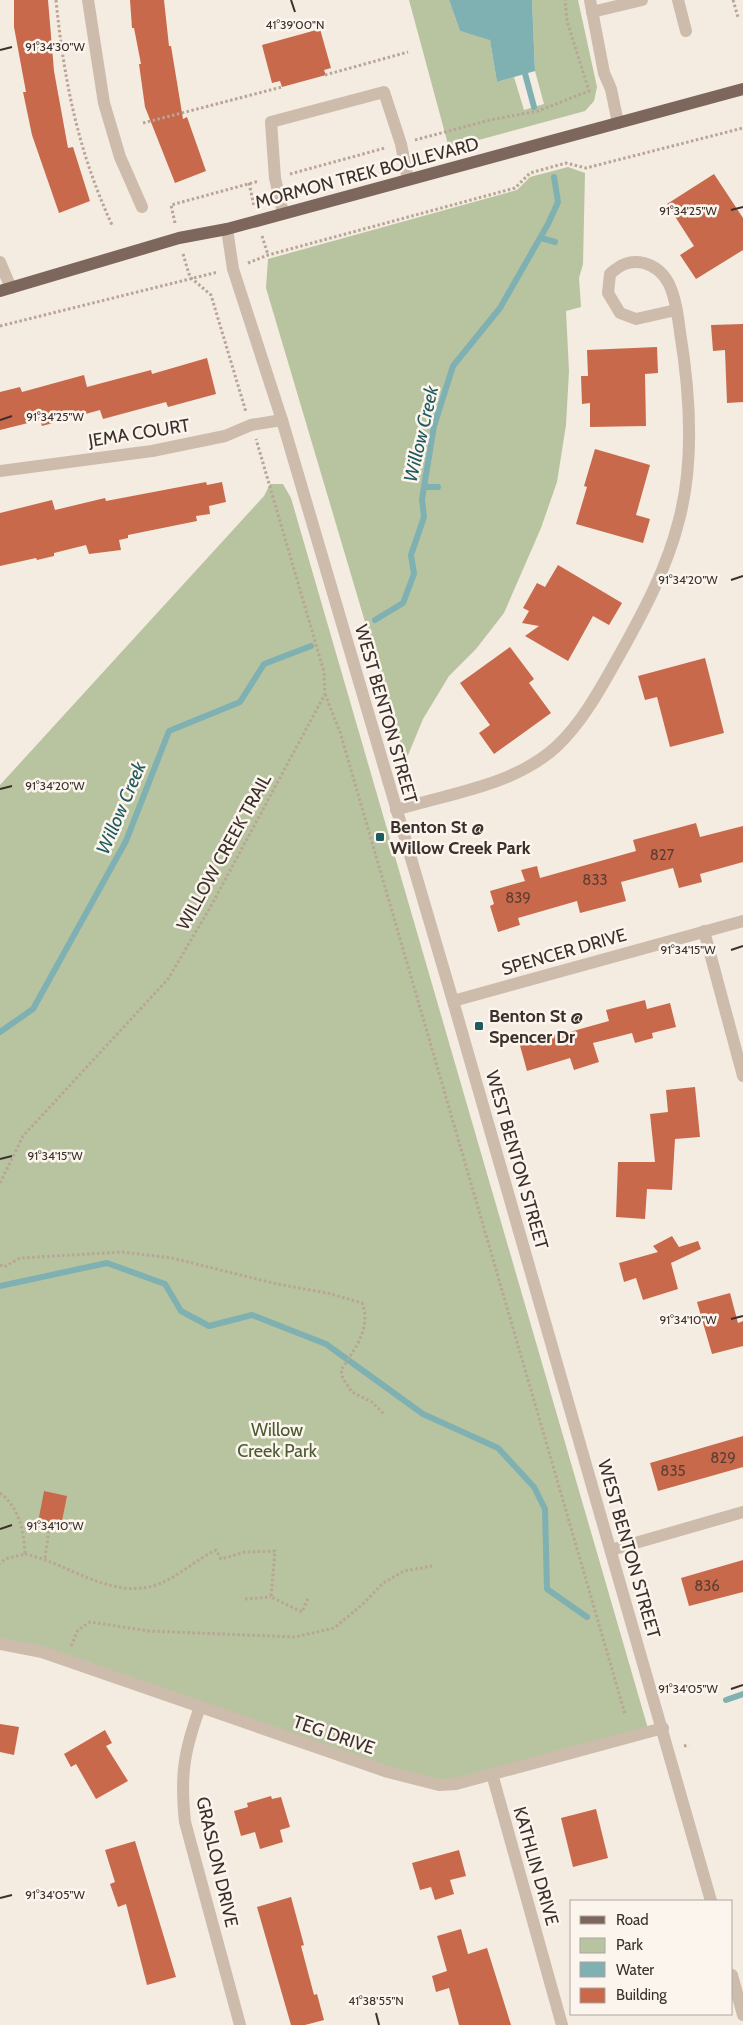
<svg xmlns="http://www.w3.org/2000/svg" width="743" height="2025" font-family="Cabin,sans-serif">
	<style>
		.green { fill: #b8c4a0 }
		.water { fill: #7fb0b2 }
		.lines { fill: none; stroke-linecap: round; stroke-linejoin: round }
		.stream { stroke: #7fb0b2; stroke-width: 6 }
		.building { fill: #c8694b }
		.path { stroke: #b9a596; stroke-width: 3; stroke-dasharray: 2.5 2.5; stroke-linecap: butt }
		.minor { stroke: #cdbbac; stroke-width: 12 }
		.major { stroke: #7d675c; stroke-width: 12 }
		.ticks { fill: none; stroke: #3b302b; stroke-width: 2 }
		.poi-dot { fill: #1f5a5e; stroke: #fbf5ee; stroke-width: 2 }
		.labels { text-anchor: middle; dominant-baseline: central; stroke-width: 5; stroke-linejoin: round; paint-order: stroke }
		.number-label { font-size: 15px; fill: #5e3e33 }
		.street-label { font-size: 18px; fill: #3b302b; stroke: #fbf5ee }
		.poi-label { font-size: 18px; font-weight: bold; fill: #3b302b; stroke: #fbf5ee; text-anchor: start }
		.park-label { font-size: 18px; fill: #4a5a2e; stroke: #fbf5ee }
		.water-label { font-size: 19px; font-style: italic; fill: #1f5a5e; stroke: #fbf5ee }
		.ticks-label { font-size: 12px; text-anchor: middle; fill: #3b302b; stroke: #fbf5ee; stroke-width: 5; stroke-linejoin: round; paint-order: stroke }
	</style>
	<rect width="100%" height="100%" fill="#f4ebe1"/>
	<!-- green -->
	<g class="green">
		<polygon points="409,0 449,0 460,31 490,39 497,82 514,77 524,110 544,104 535,71 532,0 578,0 597,87 594,101 585,111 449,148"/>
		<polygon points="568,167 585,173 583,264 579,278 581,307 566,311 569,371 566,425 557,482 541,528 504,613 476,649 449,676 423,719 406,760 266,288 268,259 517,190 530,177"/>
		<polygon points="270,484 283,484 291,498 649,1732 439,1785 0,1644 0,785 264,496"/>
	</g>
	<!-- water -->
	<polygon class="water" points="449,0 532,0 535,71 497,82 490,40 460,31"/>
	<g class="lines">
		<!-- stream -->
		<g class="stream">
			<polyline points="523,66 534,107"/>
			<polyline points="541,238 555,242"/>
			<polyline points="425,487 438,487"/>
			<polyline points="375,620 403,603 414,574 411,555 424,517 422,499 434,426 453,366 500,308 548,224 558,202 554,177"/>
			<polyline points="0,1032 33,1009 126,841 169,731 240,702 264,664 311,646"/>
			<polyline points="0,1286 107,1263 165,1284 181,1311 209,1326 252,1315 326,1344 423,1414 498,1448 534,1487 545,1509 547,1589 587,1617"/>
			<polyline points="726,1700 743,1694"/>
		</g>
	</g>
	<!-- building -->
	<g class="building">
		<polygon points="14,0 48,0 54,71 68,148 73,147 90,201 59,213 32,135 23,92 26,92 14,27"/>
		<polygon points="130,0 164,0 169,46 171,46 183,119 187,117 206,171 175,183 145,107 139,64 141,64 134,28 132,28"/>
		<polygon points="320,29 331,68 324,70 326,75 282,87 280,81 272,83 262,45"/>
		<polygon points="714,174 743,218 743,250 696,279 680,255 694,246 667,204"/>
		<polygon points="743,324 743,402 727,403 725,350 713,351 711,325"/>
		<polygon points="657,347 658,373 645,374 646,426 590,427 590,403 582,404 581,376 588,376 587,350"/>
		<polygon points="207,358 216,394 168,407 166,402 103,419 100,410 42,426 40,420 0,430 0,392 20,387 22,392 84,375 87,387 151,370 152,374"/>
		<polygon points="595,449 650,465 636,515 650,519 643,543 576,524 587,487 584,486"/>
		<polygon points="206,482 207,485 222,482 226,502 209,506 210,514 196,516 197,521 128,535 128,538 119,540 121,550 89,554 86,545 54,553 54,556 37,560 36,558 0,566 0,513 52,500 55,510 105,498 106,501"/>
		<polygon points="558,565 622,603 609,625 593,616 568,661 525,636 539,626 522,623 529,611 523,608 537,583 545,587"/>
		<polygon points="510,647 534,679 529,683 551,713 494,754 479,733 490,725 460,683"/>
		<polygon points="705,658 724,733 670,747 657,697 645,700 638,676"/>
		<polygon points="696,823 700,837 743,826 743,862 700,874 702,882 679,888 673,868 621,882 626,901 580,913 577,901 518,918 520,925 498,932 490,906 494,904 490,891 525,881 521,870 537,866 540,878 636,851 633,840"/>
		<polygon points="645,1000 647,1009 670,1003 676,1027 652,1033 653,1038 635,1043 632,1033 593,1043 599,1062 574,1070 570,1058 527,1071 519,1042 547,1034 547,1037 565,1032 566,1033 609,1021 606,1010"/>
		<polygon points="695,1087 700,1137 675,1139 672,1190 647,1189 645,1219 616,1217 618,1162 655,1162 650,1114 668,1112 666,1090"/>
		<polygon points="672,1236 679,1247 698,1241 701,1249 671,1263 678,1289 643,1300 636,1278 624,1282 619,1263 658,1252 653,1246"/>
		<polygon points="730,1293 738,1323 743,1321 743,1346 712,1354 697,1302"/>
		<polygon points="743,1436 743,1467 658,1491 650,1463"/>
		<polygon points="44,1491 67,1496 60,1531 37,1528"/>
		<polygon points="743,1560 743,1592 689,1606 681,1578"/>
		<polygon points="0,1724 19,1727 14,1755 0,1752"/>
		<polygon points="105,1730 112,1743 106,1746 128,1781 96,1799 76,1764 71,1767 64,1754"/>
		<polygon points="271,1796 272,1799 281,1797 290,1827 280,1830 283,1842 260,1849 255,1832 241,1836 234,1811 248,1807 247,1803"/>
		<polygon points="596,1809 608,1858 573,1867 561,1818"/>
		<polygon points="135,1841 176,1977 147,1985 126,1904 118,1907 110,1884 115,1882 105,1850"/>
		<polygon points="459,1850 466,1876 450,1880 454,1894 435,1900 431,1887 420,1890 412,1863"/>
		<polygon points="291,1897 304,1945 301,1946 314,1995 317,1994 324,2020 305,2025 291,2025 257,1907"/>
		<polygon points="461,1929 468,1954 487,1948 511,2025 459,2025 449,1988 436,1992 432,1976 447,1971 437,1936"/>
	</g>
	<g class="lines">
		<!-- path -->
		<g class="path">
			<path d="M56,0C64,81 78,151 112,225"/>
			<polyline points="733,0 738,17"/>
			<polyline points="325,75 408,52"/>
			<polyline points="143,123 282,87"/>
			<polyline points="415,140 490,120 538,111 589,91 567,21 565,0"/>
			<polyline points="290,174 385,148"/>
			<polyline points="249,183 254,206"/>
			<polyline points="175,223 171,205 259,181"/>
			<polyline points="262,236 268,255"/>
			<polyline points="183,254 190,277 211,295 246,412"/>
			<polyline points="248,263 268,255 515,188 530,173 566,163 586,168 743,128"/>
			<polyline points="0,326 218,272"/>
			<polyline points="325,694 340,732 625,1714"/>
			<polyline points="0,1183 23,1136 168,979 211,906 325,694 324,672 256,439"/>
			<path d="M0,1265L4,1267L20,1258L122,1252L172,1258L277,1284L327,1293L362,1303C372,1328 354,1350 341,1370L343,1379L352,1392L372,1402L384,1414"/>
			<path d="M0,1493C19,1507 24,1531 25,1554L5,1559L0,1564"/>
			<path d="M25,1554C68,1563 110,1600 156,1585C177,1578 195,1560 216,1550L221,1559L245,1552L275,1551L271,1597L302,1612L308,1598"/>
			<polyline points="45,1558 49,1530"/>
			<polyline points="245,1599 271,1597"/>
			<polyline points="71,1646 78,1630 90,1622 149,1631 295,1637 334,1628 363,1604 383,1583 404,1571 432,1566"/>
			<polyline points="684,1746 689,1745"/>
		</g>
		<!-- minor -->
		<g class="minor">
			<polyline points="88,0 104,103 120,157 142,207"/>
			<polyline points="590,0 604,73 611,89 618,123"/>
			<polyline points="678,0 686,31"/>
			<polyline points="592,12 642,0"/>
			<polyline points="283,213 275,178 271,122 384,92 401,144 408,180"/>
			<polyline points="227,229 233,269 282,420 453,1001 711,1901"/>
			<polyline points="0,262 11,288"/>
			<polyline points="0,471 152,451 225,436 251,425 282,420"/>
			<path d="M396,810C450,793 513,786 556,747C583,722 602,686 620,654C644,611 667,568 679,520C695,460 690,393 680,332C678,317 676,299 669,284C664,274 655,266 644,263C630,260 621,264 610,274L608,293L620,313L636,319L676,310"/>
			<polyline points="704,931 743,1076"/>
			<polyline points="453,1001 743,921"/>
			<polyline points="611,1550 743,1512"/>
			<polyline points="0,1644 42,1652 388,1772 439,1785 456,1784 663,1728"/>
			<path d="M200,1707C184,1751 180,1775 185,1822L240,2025"/>
			<polyline points="492,1774 562,2025"/>
			<polyline points="732,1975 743,2015"/>
		</g>
		<!-- major -->
		<polyline class="major" points="0,291 179,238 227,229 743,89"/>
	</g>
	<!-- ticks -->
	<path class="ticks" d="M291,0L295,12M0,50L12,47M731,210L743,207M0,420L12,416M731,580L743,576M0,789L12,786M731,950L743,946M0,1159L12,1156M731,1319L743,1316M0,1529L12,1525M731,1689L743,1685M0,1898L12,1895M376,2013L379,2025"/>
	<!-- markers -->
	<g class="poi-dot">
		<rect x="375" y="832" width="10" height="10" rx="2.5"/>
		<rect x="474" y="1021" width="10" height="10" rx="2.5"/>
	</g>
	<g class="labels">
		<!-- number labels -->
		<g class="number-label">
			<text x="662" y="855">827</text>
			<text x="595" y="880">833</text>
			<text x="518" y="898">839</text>
			<text x="723" y="1458">829</text>
			<text x="673" y="1471">835</text>
			<text x="707" y="1586">836</text>
		</g>
		<!-- street labels -->
		<g class="street-label">
			<text transform="translate(367 173) rotate(-15)">MORMON TREK BOULEVARD</text>
			<text transform="translate(139 433) rotate(-9)">JEMA COURT</text>
			<text transform="translate(386 714) rotate(74)">WEST BENTON STREET</text>
			<text transform="translate(224 852) rotate(-61)">WILLOW CREEK TRAIL</text>
			<text transform="translate(564 952) rotate(-16)">SPENCER DRIVE</text>
			<text transform="translate(517 1160) rotate(74)">WEST BENTON STREET</text>
			<text transform="translate(629 1549) rotate(74)">WEST BENTON STREET</text>
			<text transform="translate(334 1735) rotate(19)">TEG DRIVE</text>
			<text transform="translate(217 1862) rotate(77)">GRASLON DRIVE</text>
			<text transform="translate(536 1866) rotate(74)">KATHLIN DRIVE</text>
		</g>
		<!-- poi labels -->
		<g class="poi-label">
			<text x="390" y="827">Benton St @<tspan x="390" dy="21">Willow Creek Park</tspan></text>
			<text x="489" y="1016">Benton St @<tspan x="489" dy="21">Spencer Dr</tspan></text>
		</g>
		<!-- park labels -->
		<g class="park-label">
			<text x="277" y="1430">Willow<tspan x="277" dy="21">Creek Park</tspan></text>
		</g>
		<!-- water labels -->
		<g class="water-label">
			<text transform="translate(421 434) rotate(-77)">Willow Creek</text>
			<text transform="translate(121 808) rotate(-67)">Willow Creek</text>
		</g>
	</g>
	<g class="ticks-label">
		<text x="295" y="29">41°39'00"N</text>
		<text x="55" y="51">91°34'30"W</text>
		<text x="688" y="215">91°34'25"W</text>
		<text x="55" y="421">91°34'25"W</text>
		<text x="688" y="584">91°34'20"W</text>
		<text x="55" y="790">91°34'20"W</text>
		<text x="688" y="954">91°34'15"W</text>
		<text x="55" y="1160">91°34'15"W</text>
		<text x="688" y="1324">91°34'10"W</text>
		<text x="55" y="1530">91°34'10"W</text>
		<text x="688" y="1693">91°34'05"W</text>
		<text x="55" y="1899">91°34'05"W</text>
		<text x="376" y="2005">41°38'55"N</text>
	</g>
	<!-- legend -->
	<rect x="570" y="1900" width="162" height="115" fill="#fbf5ee" stroke="#aea6a0"/>
	<rect x="580" y="1916" width="25" height="8" fill="#7d675c" stroke="#aea6a0"/>
	<text x="616" y="1925" font-size="15" fill="#3b302b">Road</text>
	<rect x="580" y="1938" width="25" height="15" fill="#b8c4a0" stroke="#aea6a0"/>
	<text x="616" y="1950" font-size="15" fill="#3b302b">Park</text>
	<rect x="580" y="1962" width="25" height="15" fill="#7fb0b2" stroke="#aea6a0"/>
	<text x="616" y="1975" font-size="15" fill="#3b302b">Water</text>
	<rect x="580" y="1988" width="25" height="15" fill="#c8694b" stroke="#aea6a0"/>
	<text x="616" y="2000" font-size="15" fill="#3b302b">Building</text>
</svg>
